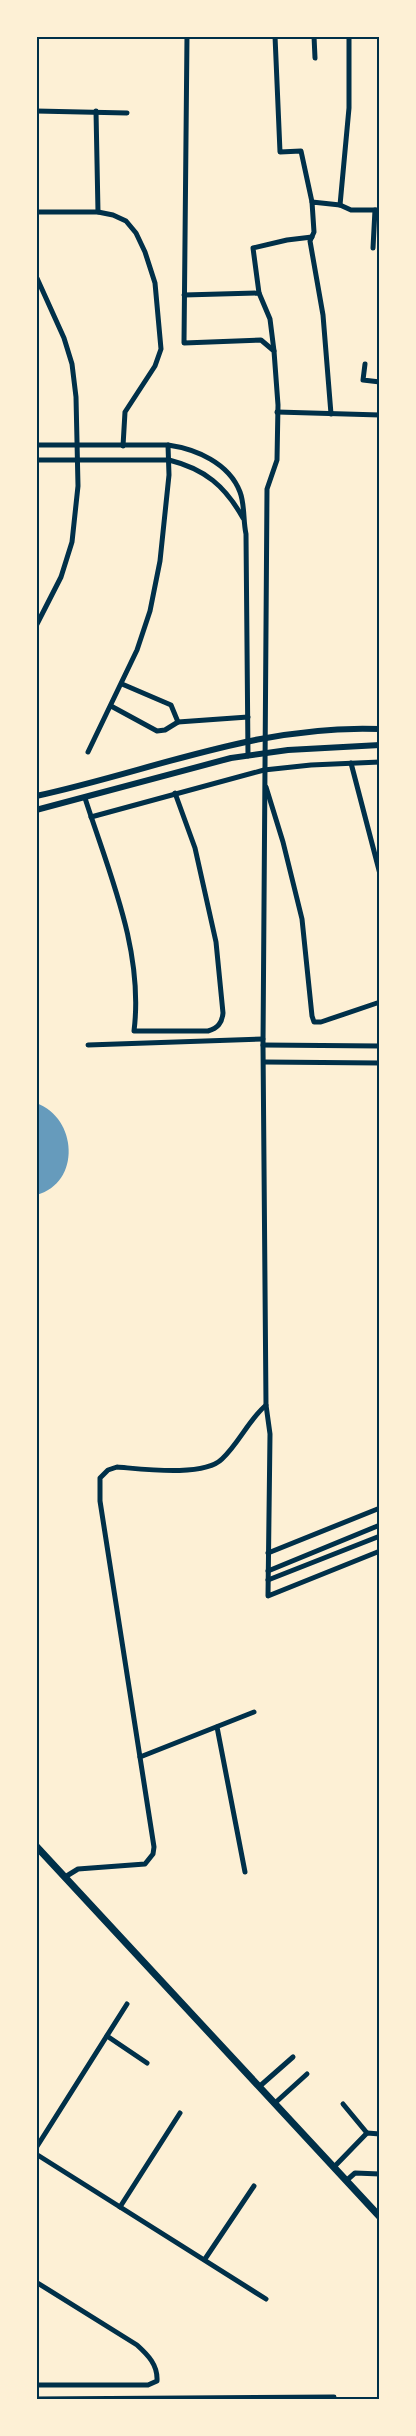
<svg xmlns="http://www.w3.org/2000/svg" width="416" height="2436" font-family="Montserrat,sans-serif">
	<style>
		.water { fill: #669bbc }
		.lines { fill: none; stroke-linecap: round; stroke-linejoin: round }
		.minor { stroke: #003049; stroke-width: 5 }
		.tertiary { stroke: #003049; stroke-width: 6 }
		.secondary { stroke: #003049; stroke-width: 7 }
		.neatline { fill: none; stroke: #003049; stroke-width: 2 }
	</style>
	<rect width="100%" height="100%" fill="#fdf0d5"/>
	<!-- water -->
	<path class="water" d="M36,1103C77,1117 82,1183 36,1195Z"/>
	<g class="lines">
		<!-- minor -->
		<g class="minor">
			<polyline points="275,36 280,152 301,151 312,202"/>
			<polyline points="314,36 315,58"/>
			<polyline points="36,111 127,113"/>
			<polyline points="96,111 98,212"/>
			<polyline points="340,205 349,108 349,36"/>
			<polyline points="36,212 98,212 113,215 126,221 136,233 145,252 155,283 161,349 155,366 125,412 123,446"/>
			<polyline points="373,248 375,210"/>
			<polyline points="36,276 64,338 72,364 76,397 78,486 72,542 61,577 36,626"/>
			<polyline points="259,293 253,248 287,240 312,237"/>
			<polyline points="184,295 259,293 270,319 274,351"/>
			<polyline points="365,364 363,380 380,382"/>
			<polyline points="277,412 380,415"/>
			<polyline points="331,414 323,315 310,241 314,232 312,202 340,205 351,210 380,210"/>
			<path d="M36,445H168C196,449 229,463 240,492C245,505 243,521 246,534L248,756"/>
			<path d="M36,460H169C205,469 225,486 243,518"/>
			<polyline points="111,706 157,731 165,730 178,722 171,705 122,684"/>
			<polyline points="178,722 248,717"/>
			<polyline points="88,752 137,650 150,611 160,561 169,475 168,445"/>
			<polyline points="351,763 380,874"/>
			<polyline points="266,787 283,842 302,919 312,1016 314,1022 321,1022 380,1002"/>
			<path d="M85,798C109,873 144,951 134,1031H208C218,1028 222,1023 223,1013L216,942L195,848L175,793"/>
			<polyline points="91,817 264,770 311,765 380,762"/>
			<polyline points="88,1045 263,1039"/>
			<polyline points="263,1045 380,1046"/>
			<polyline points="264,1062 380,1063"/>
			<polyline points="266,1405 270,1434 268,1596 380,1551"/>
			<polyline points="268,1553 380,1508"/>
			<polyline points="268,1571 380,1525"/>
			<polyline points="268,1580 380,1536"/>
			<polyline points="217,1727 245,1872"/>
			<polyline points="140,1757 254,1712"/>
			<path d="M65,1877L78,1869L145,1864L153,1854L154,1847L100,1501V1478L108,1470L117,1467C143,1469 204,1477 222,1459C239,1443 248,1421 266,1405L263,1045L267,489L277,460L278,405L274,351L261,340L184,343L187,36"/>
			<polyline points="107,2036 147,2063"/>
			<polyline points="260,2086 293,2057"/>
			<polyline points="275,2103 307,2074"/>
			<polyline points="343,2104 367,2133"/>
			<polyline points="36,2148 127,2004"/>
			<polyline points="36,2154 266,2299"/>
			<polyline points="334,2167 367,2133 380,2134"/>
			<polyline points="347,2180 355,2173 380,2174"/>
			<polyline points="120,2207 180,2113"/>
			<polyline points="205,2259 254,2186"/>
			<path d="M36,2282L137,2345C148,2355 158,2365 157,2381L148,2385H36"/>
			<polyline points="36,2399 334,2397"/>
		</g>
		<!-- tertiary -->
		<g class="tertiary">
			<path d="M36,796C152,771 258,724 380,729"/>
			<polyline points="36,810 231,758 288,750 380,745"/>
		</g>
		<!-- secondary -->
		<polyline class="secondary" points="36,1846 380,2217"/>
	</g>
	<!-- border -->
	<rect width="416" height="2436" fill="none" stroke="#fdf0d5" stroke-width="75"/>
	<rect x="38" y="38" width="340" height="2360" class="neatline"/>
</svg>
